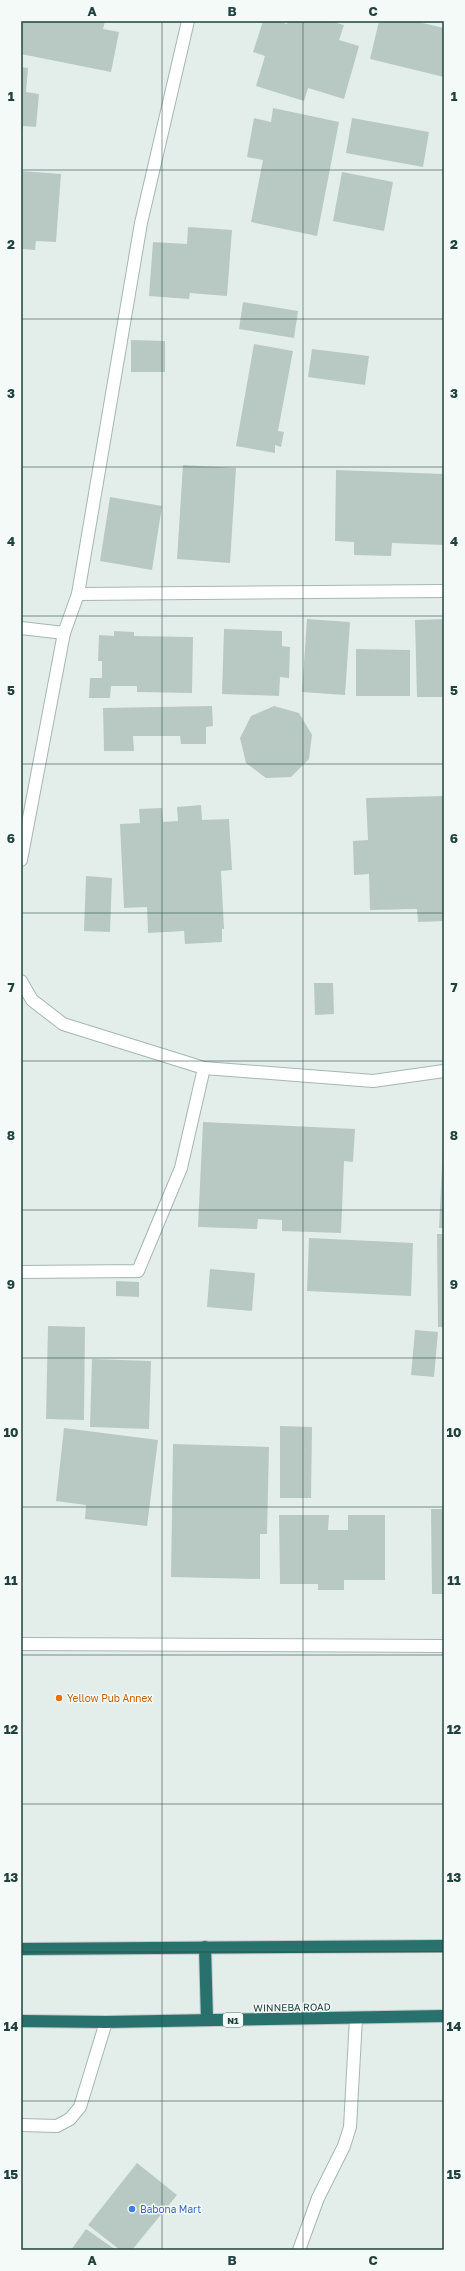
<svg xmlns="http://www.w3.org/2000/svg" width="465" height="2271" font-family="'Golos Text',sans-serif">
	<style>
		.building { fill: #b8c9c4 }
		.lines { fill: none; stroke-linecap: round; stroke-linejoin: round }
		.minor-casing { stroke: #a5b7b3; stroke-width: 14 }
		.highway-casing { stroke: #c1cac9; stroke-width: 14 }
		.minor { stroke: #fff; stroke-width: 12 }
		.highway { stroke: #29716c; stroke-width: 12 }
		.grid { fill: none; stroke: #20423d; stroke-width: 1; stroke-opacity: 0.55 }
		.food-dot { fill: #e8710a; stroke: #f4faf8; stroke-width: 1.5 }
		.shop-dot { fill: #3f7fe0; stroke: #f4faf8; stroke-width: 1.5 }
		.labels { text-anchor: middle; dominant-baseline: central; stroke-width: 3; stroke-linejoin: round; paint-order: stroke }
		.shield { fill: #f4faf8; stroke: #607975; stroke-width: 1 }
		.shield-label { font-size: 9px; font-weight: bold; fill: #20423d }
		.food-label { font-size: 10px; fill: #c56008; stroke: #f4faf8; text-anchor: start }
		.street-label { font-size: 10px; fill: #20423d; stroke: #f4faf8 }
		.shop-label { font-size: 10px; fill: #366cbe; stroke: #f4faf8; text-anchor: start }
		.neatline { fill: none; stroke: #20423d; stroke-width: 1.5 }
		.grid-label { font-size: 13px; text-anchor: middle; font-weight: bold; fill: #20423d }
	</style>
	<rect width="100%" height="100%" fill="#e3eeeb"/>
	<!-- building -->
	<g class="building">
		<polygon points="21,21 105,21 103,29 119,32 111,72 21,54"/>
		<polygon points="263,21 278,21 287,24 288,21 330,21 344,25 339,40 359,46 344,99 308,88 304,101 256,86 265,56 253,52"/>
		<polygon points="379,21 414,21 444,28 444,77 370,59"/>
		<polygon points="21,67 28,68 26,92 39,94 36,127 23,126 22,135"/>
		<polygon points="273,108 339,122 317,236 251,222 263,160 247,157 254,118 271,122"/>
		<polygon points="352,118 429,132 423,167 346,153"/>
		<polygon points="21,171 61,174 56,242 36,241 35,250 21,249"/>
		<polygon points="342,172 393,182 384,231 333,221"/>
		<polygon points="188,227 232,230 227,296 190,293 189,299 149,296 153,242 187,244"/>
		<polygon points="243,302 298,311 294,338 239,329"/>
		<polygon points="131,340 165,341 165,372 131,372"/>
		<polygon points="254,344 293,351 278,431 284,432 281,447 275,445 275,453 236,446"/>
		<polygon points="312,349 369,356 365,385 308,377"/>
		<polygon points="183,465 236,468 230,563 177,559"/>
		<polygon points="336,470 444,474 444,545 392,543 391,556 354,555 354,542 335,541"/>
		<polygon points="110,497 162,506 152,570 100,561"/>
		<polygon points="307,619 350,622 345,695 302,692"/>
		<polygon points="444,619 444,697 417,697 415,620"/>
		<polygon points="224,629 282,631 282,646 290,647 289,678 280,677 279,696 222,694"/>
		<polygon points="114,631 134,632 134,636 193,637 192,693 137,692 137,686 111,686 110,698 89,698 90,678 102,678 102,661 98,661 99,635 114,636"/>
		<polygon points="356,649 410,650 410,696 356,696"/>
		<polygon points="212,706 213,726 206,727 206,744 181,744 180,736 133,736 134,751 104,751 103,708"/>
		<polygon points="274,706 299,713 312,735 309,759 291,777 266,778 246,763 240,738 251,716"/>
		<polygon points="444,796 444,921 418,922 417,909 370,910 369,874 354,875 353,841 368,840 366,798"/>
		<polygon points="201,805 202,820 229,819 232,870 221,871 224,929 222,929 222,942 185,944 184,931 148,933 147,907 124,908 120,824 140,823 139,809 162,808 163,822 178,821 177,807"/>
		<polygon points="86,876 112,878 110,932 84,931"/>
		<polygon points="314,983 333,983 334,1014 315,1015"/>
		<polygon points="203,1122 355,1129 353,1162 344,1161 341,1233 282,1231 282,1220 258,1219 257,1229 198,1227"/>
		<polygon points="443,1144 444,1144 444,1228 439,1228"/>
		<polygon points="437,1234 444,1234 444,1327 438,1327"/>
		<polygon points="309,1238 413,1243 411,1296 307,1291"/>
		<polygon points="210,1269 255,1273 252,1311 207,1307"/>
		<polygon points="116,1281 139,1282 139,1297 116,1296"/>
		<polygon points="48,1326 85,1327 84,1420 46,1419"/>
		<polygon points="415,1330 438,1332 434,1377 411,1375"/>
		<polygon points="92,1359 151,1361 149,1429 90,1427"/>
		<polygon points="280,1426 312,1427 311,1498 280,1498"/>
		<polygon points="64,1428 158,1440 147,1526 85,1519 86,1505 56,1501"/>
		<polygon points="173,1444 269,1447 267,1534 260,1534 260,1579 171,1577"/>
		<polygon points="431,1509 444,1509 444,1594 432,1594"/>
		<polygon points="279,1515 329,1515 328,1530 348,1530 348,1515 385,1515 385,1580 344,1580 344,1590 318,1590 318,1584 280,1584"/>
		<polygon points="137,2163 177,2195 132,2250 120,2250 88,2225"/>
		<polygon points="86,2229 116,2250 71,2250"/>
	</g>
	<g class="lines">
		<!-- minor casing -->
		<g class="minor-casing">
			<g id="minor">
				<polyline points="78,594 444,591"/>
				<polyline points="21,628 64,633"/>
				<polyline points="21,860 64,633 78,594 141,223 188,21"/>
				<polyline points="21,981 32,1000 63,1024 204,1068 373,1081 444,1071"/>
				<polyline points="21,1272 138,1271 181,1168 204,1068"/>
				<polyline points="21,1644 444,1646"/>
				<polyline points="21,2125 57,2126 70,2119 80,2107 106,2022"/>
				<polyline points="299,2250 318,2198 344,2146 350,2127 356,2018"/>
			</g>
		</g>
		<!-- highway casing -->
		<g class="highway-casing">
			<g id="highway">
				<polyline points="205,1947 207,2020"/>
				<polyline points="21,1949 444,1946"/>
				<polyline points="21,2021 106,2022 444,2016"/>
			</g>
		</g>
		<!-- minor -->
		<use href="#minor" class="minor"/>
		<!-- highway -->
		<use href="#highway" class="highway"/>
	</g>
	<!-- grid -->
	<path class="grid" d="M162,21V2250M303,21V2250M21,170H444M21,319H444M21,467H444M21,616H444M21,764H444M21,913H444M21,1061H444M21,1210H444M21,1358H444M21,1507H444M21,1655H444M21,1804H444M21,1952H444M21,2101H444"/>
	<!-- markers -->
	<circle class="food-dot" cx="59" cy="1698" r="4"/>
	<circle class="shop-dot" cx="132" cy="2209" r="4"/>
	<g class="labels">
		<!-- shield labels -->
		<rect class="shield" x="223" y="2013" width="20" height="14" rx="3"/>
		<g class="shield-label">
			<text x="233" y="2020">N1</text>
		</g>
		<!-- food labels -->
		<g class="food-label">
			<text x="67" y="1698">Yellow Pub Annex</text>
		</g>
		<!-- street labels -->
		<g class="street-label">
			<text transform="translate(292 2007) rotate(-1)">WINNEBA ROAD</text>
		</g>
		<!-- shop labels -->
		<g class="shop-label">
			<text x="140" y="2209">Babona Mart</text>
		</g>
	</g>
	<!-- border -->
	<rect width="465" height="2271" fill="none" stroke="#f4faf8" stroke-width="44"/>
	<rect x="22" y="22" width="421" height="2227" class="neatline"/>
	<g class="grid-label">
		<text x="92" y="16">A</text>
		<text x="232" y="16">B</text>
		<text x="373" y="16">C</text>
		<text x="11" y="101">1</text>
		<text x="454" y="101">1</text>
		<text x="11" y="249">2</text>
		<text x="454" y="249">2</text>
		<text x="11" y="398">3</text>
		<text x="454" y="398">3</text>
		<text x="11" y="546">4</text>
		<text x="454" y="546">4</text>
		<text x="11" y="695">5</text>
		<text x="454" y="695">5</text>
		<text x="11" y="843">6</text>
		<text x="454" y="843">6</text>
		<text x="11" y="992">7</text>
		<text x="454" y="992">7</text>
		<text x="11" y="1140">8</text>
		<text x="454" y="1140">8</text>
		<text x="11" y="1289">9</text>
		<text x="454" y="1289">9</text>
		<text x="11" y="1437">10</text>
		<text x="454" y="1437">10</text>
		<text x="11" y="1585">11</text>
		<text x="454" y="1585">11</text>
		<text x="11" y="1734">12</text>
		<text x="454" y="1734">12</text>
		<text x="11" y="1882">13</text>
		<text x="454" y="1882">13</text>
		<text x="11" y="2031">14</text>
		<text x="454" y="2031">14</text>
		<text x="11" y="2179">15</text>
		<text x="454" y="2179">15</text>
		<text x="92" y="2265">A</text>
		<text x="232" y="2265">B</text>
		<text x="373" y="2265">C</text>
	</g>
</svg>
